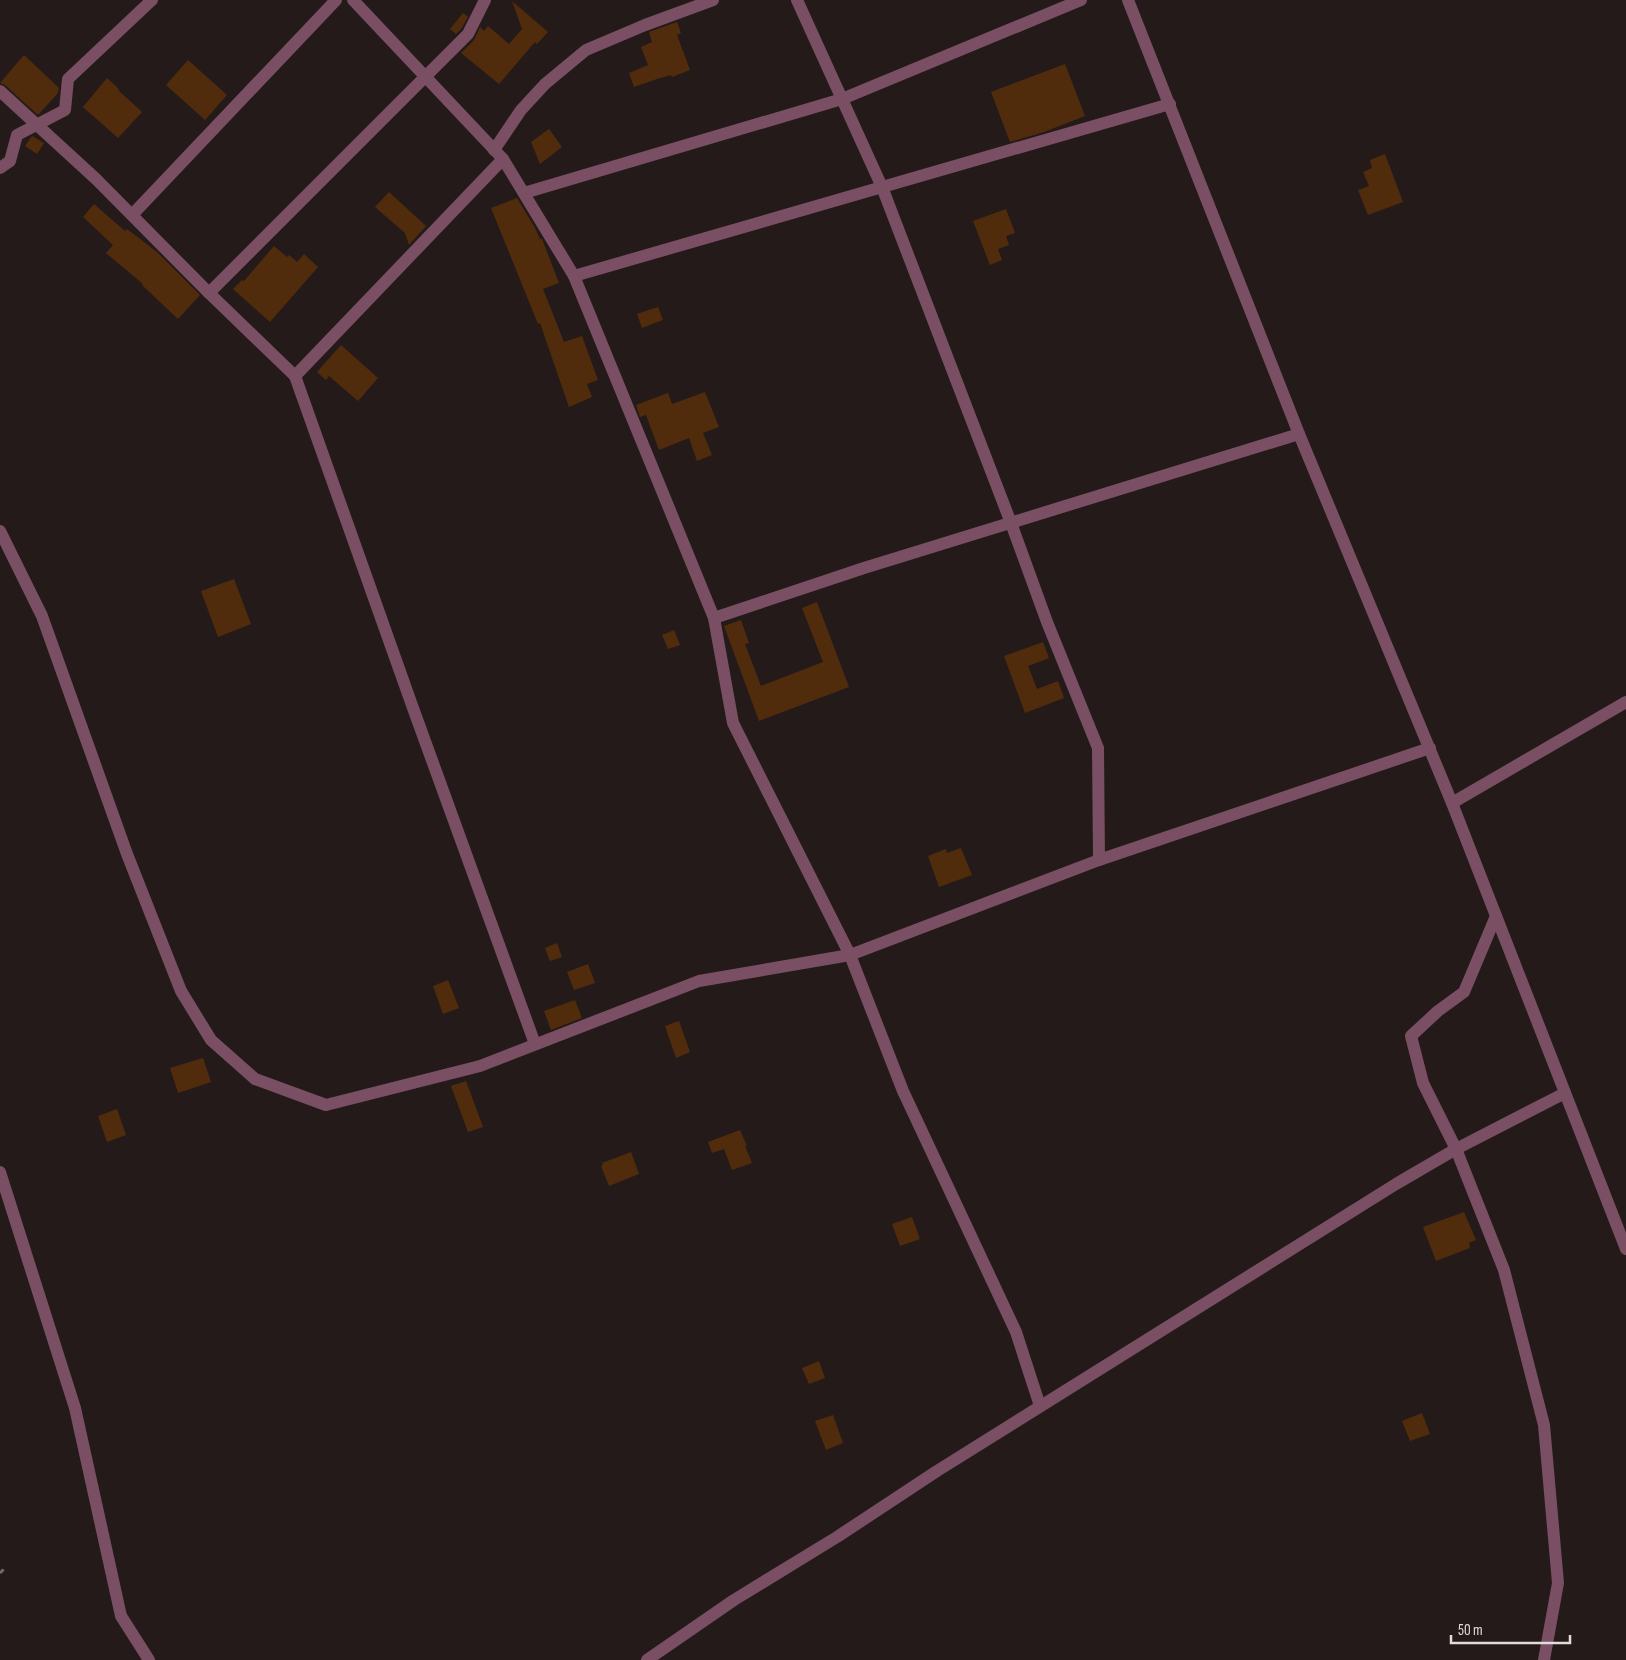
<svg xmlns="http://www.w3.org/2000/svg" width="1626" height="1660" font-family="'Sofia Sans Condensed',sans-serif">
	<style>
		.building { fill: #512c0c }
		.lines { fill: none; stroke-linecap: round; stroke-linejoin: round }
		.path { stroke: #746b6a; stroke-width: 3; stroke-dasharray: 5 2.5; stroke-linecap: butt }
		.minor { stroke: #7a4f64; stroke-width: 12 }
	</style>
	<rect width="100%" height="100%" fill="#241a19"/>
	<!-- building -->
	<g class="building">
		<polygon points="512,1 548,32 537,44 535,42 499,84 461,53 474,40 480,27 484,31 488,26 509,44 522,29"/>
		<polygon points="463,13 468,17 461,29 456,34 450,29"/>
		<polygon points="677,22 681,33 677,35 690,70 672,77 671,75 657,79 634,87 629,73 648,65 641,47 652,42 649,32"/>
		<polygon points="24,55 59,88 58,93 38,115 5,85 0,83"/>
		<polygon points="188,60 227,95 205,120 166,85"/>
		<polygon points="1065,64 1085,116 1044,132 1010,142 991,92"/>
		<polygon points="107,78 119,89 118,90 142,112 118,138 83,107"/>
		<polygon points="549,129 562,147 540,164 531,142"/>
		<polygon points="32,136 44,143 37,154 25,146"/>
		<polygon points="1385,154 1403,202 1368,215 1358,190 1369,186 1363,172 1372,168 1370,160"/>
		<polygon points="389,192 426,226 409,245 405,233 375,207"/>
		<polygon points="517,198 535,228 540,239 542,239 559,283 543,289 564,342 582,336 598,380 587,384 592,397 569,407 540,323 538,324 491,208"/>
		<polygon points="94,204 125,231 127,229 157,252 200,295 178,319 142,285 143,284 106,253 113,245 83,217"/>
		<polygon points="1006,209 1015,233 1006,236 1009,245 998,249 1002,260 990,265 973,221"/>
		<polygon points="274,246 287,257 289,255 297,262 304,254 318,267 270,322 233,289 242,280 244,281"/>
		<polygon points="658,307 663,320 642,328 637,314"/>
		<polygon points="341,345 378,378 358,401 329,376 326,380 317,372"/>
		<polygon points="705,392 719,427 703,433 712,455 697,461 689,438 659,450 646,415 640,417 636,405 668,393 672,404"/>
		<polygon points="234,579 251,624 218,637 201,591"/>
		<polygon points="817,602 849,687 759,721 724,626 741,620 749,643 745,644 761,686 823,662 802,608"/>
		<polygon points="674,630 680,645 668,649 662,635"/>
		<polygon points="1043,642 1049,658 1028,666 1037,689 1058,681 1064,698 1025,713 1004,656"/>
		<polygon points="961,848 972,875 939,887 928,856 946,849 947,853"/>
		<polygon points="557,943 562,957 550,961 545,948"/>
		<polygon points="588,964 595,983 574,990 567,972"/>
		<polygon points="448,980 459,1008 443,1014 433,986"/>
		<polygon points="575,1000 582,1018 551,1030 544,1011"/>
		<polygon points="679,1021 690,1052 676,1058 665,1026"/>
		<polygon points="203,1058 211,1082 178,1093 170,1068"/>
		<polygon points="466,1081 483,1127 468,1132 451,1086"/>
		<polygon points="117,1109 126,1135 107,1142 98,1116"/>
		<polygon points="740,1130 747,1146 745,1146 752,1163 732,1170 724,1149 712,1153 708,1142"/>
		<polygon points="631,1152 639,1174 609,1186 601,1166 603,1165 602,1163"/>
		<polygon points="1464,1212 1476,1240 1469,1243 1470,1248 1436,1261 1423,1227"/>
		<polygon points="912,1217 920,1239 900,1246 892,1224"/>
		<polygon points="819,1361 825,1378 809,1384 802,1368"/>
		<polygon points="1422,1413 1430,1434 1410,1441 1402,1421"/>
		<polygon points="833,1415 843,1443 826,1450 815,1421"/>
	</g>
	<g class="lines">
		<!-- path -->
		<polyline class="path" points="0,1573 4,1569"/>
		<!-- minor -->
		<g class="minor">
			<polyline points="353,0 503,159 574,276"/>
			<polyline points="797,0 882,187 1011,523 1047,622 1098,748 1099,860"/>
			<polyline points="1128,0 1299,434 1452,803 1626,1249"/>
			<polyline points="0,91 96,179 209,293 295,376 503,159"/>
			<polyline points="1170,104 574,276 714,618 864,568 1299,434"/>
			<polyline points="494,150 521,110 545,84 586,50 645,25 713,0"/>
			<polyline points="0,168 10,161 17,135 65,110 68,79 152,0"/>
			<polyline points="524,193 842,99 1081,0"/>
			<polyline points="132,215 336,0"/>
			<polyline points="209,293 468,34 485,0"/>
			<polyline points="295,376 413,708 535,1044"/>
			<polyline points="0,531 42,616 127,854 181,991 211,1040 255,1079 326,1105 480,1066 699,981 850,955 1099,860 1430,748"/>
			<polyline points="714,618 733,723 850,955 903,1091 1016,1332 1040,1406"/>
			<polyline points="1452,803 1626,702"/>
			<polyline points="1496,916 1464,992 1438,1011 1411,1036 1423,1083 1456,1149 1504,1270 1544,1425 1558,1583 1544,1660"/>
			<polyline points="0,1172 75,1408 121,1616 149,1660"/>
			<polyline points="647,1660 734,1600 837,1537 937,1471 1396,1184 1456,1149 1565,1093"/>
		</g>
	</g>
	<!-- scale -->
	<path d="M1451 1635v8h119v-8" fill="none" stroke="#e3dcdb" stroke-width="2.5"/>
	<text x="1458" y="1635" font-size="15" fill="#e3dcdb" stroke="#241a19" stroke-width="4" paint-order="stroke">50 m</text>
</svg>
